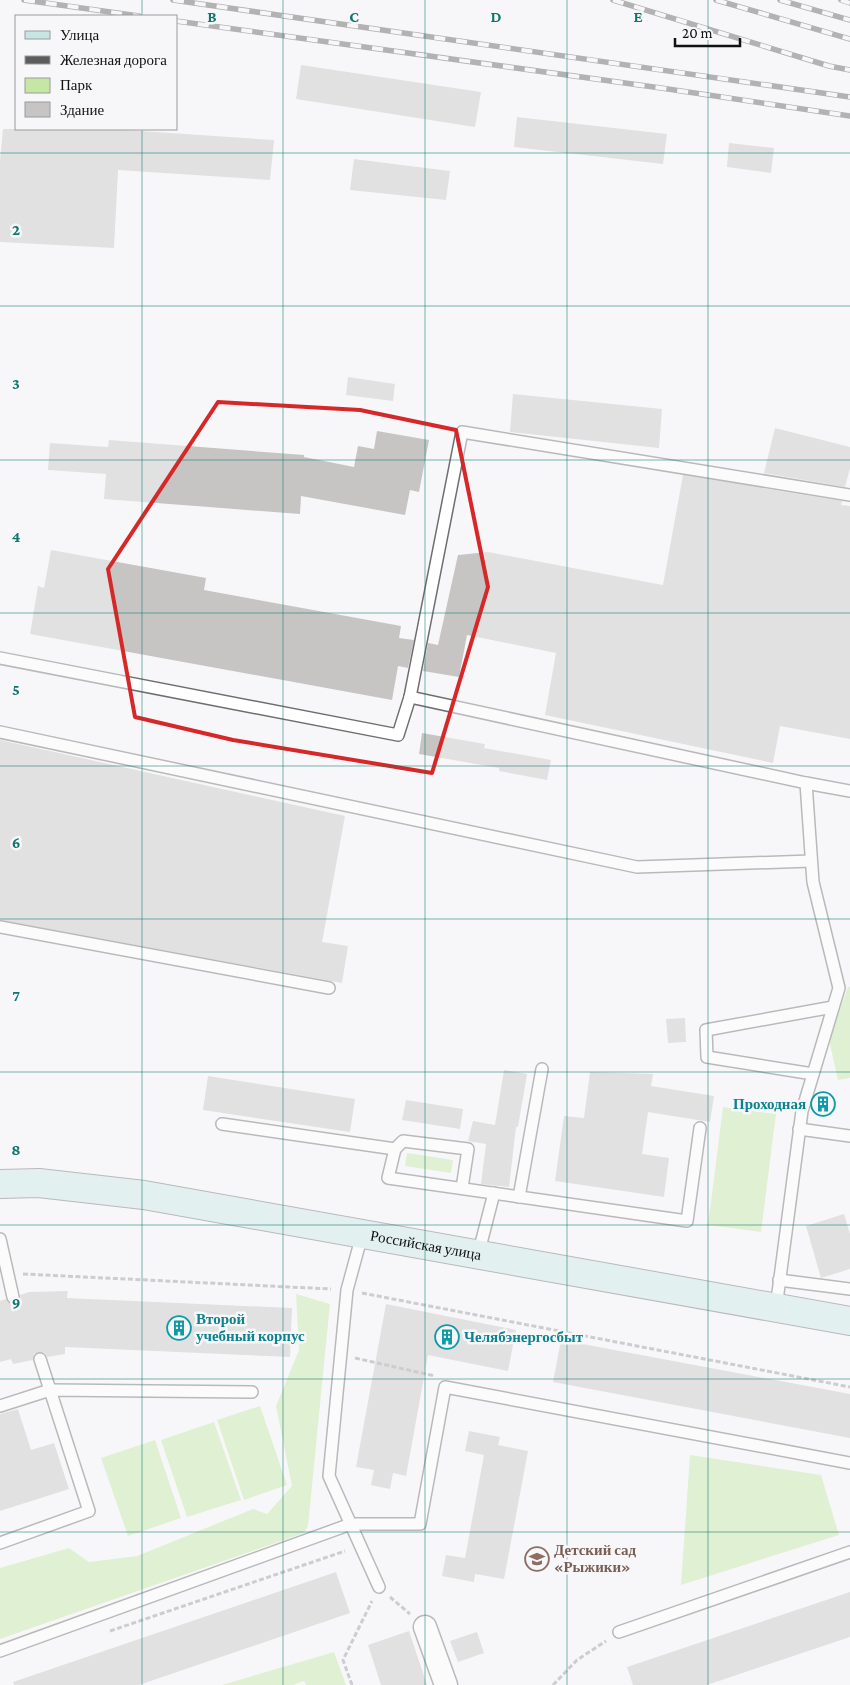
<svg xmlns="http://www.w3.org/2000/svg" width="850" height="1685" font-family="'Crimson Pro',serif">
	<style>
		.green { fill: #c4e7a3 }
		.building { fill: #c7c5c4 }
		.lines { fill: none; stroke-linecap: round; stroke-linejoin: round }
		.service-casing { stroke: #6e6e70; stroke-width: 14 }
		.minor-casing { stroke: #6e6e70; stroke-width: 25 }
		.secondary-casing { stroke: #6e6e70; stroke-width: 30 }
		.path { stroke: #9a9a9b; stroke-width: 3; stroke-dasharray: 5 2.5; stroke-linecap: butt }
		.service { stroke: #fff; stroke-width: 11 }
		.minor { stroke: #fff; stroke-width: 22 }
		.secondary { stroke: #c7e6e3; stroke-width: 28 }
		.rail-casing { stroke: #5d5d5e; stroke-width: 5.5 }
		.rail { stroke: #f7f7f9; stroke-width: 4; stroke-dasharray: 11; stroke-linecap: butt }
		.marked { fill: none; stroke: #d62828; stroke-width: 4; stroke-linejoin: round }
		.grid { fill: none; stroke: #0f766e; stroke-width: 1; stroke-opacity: 0.55 }
		.labels { text-anchor: middle; dominant-baseline: central; stroke-width: 5; stroke-linejoin: round; paint-order: stroke }
		.culture-label { font-size: 15px; font-weight: bold; fill: #0d838f; stroke: #f7f7f9; text-anchor: start }
		.street-label { font-size: 15px; fill: #111112; stroke: #f7f7f9 }
		.education-label { font-size: 15px; font-weight: bold; fill: #785e54; stroke: #f7f7f9; text-anchor: start }
		.grid-label { font-size: 16px; text-anchor: middle; font-weight: bold; fill: #0f766e; stroke: #f7f7f9; stroke-width: 5; stroke-linejoin: round; paint-order: stroke }
	</style>
	<rect width="100%" height="100%" fill="#f7f7f9"/>
	<!-- green -->
	<g class="green">
		<polygon points="848,987 850,987 850,1078 838,1080 829,1040"/>
		<polygon points="723,1107 776,1114 761,1232 708,1225"/>
		<polygon points="407,1153 453,1160 451,1173 405,1166"/>
		<polygon points="296,1294 330,1304 308,1526 304,1533 0,1639 0,1568 69,1548 89,1562 137,1556 253,1509 267,1514 292,1486 276,1406 299,1350"/>
		<polygon points="260,1406 287,1485 244,1500 217,1420"/>
		<polygon points="214,1422 241,1500 187,1517 161,1440"/>
		<polygon points="155,1440 181,1518 128,1536 101,1458"/>
		<polygon points="690,1455 821,1475 839,1535 681,1585"/>
		<polygon points="334,1652 346,1685 306,1685 304,1681 293,1685 222,1685"/>
	</g>
	<!-- building -->
	<g class="building">
		<polygon points="301,65 481,92 475,127 296,99"/>
		<polygon points="517,117 667,134 663,164 514,147"/>
		<polygon points="3,129 111,129 274,140 270,180 118,170 114,248 0,242 0,161"/>
		<polygon points="729,143 774,148 771,173 727,167"/>
		<polygon points="354,159 450,171 446,200 350,190"/>
		<polygon points="348,377 395,384 393,401 346,395"/>
		<polygon points="513,394 662,409 659,448 510,432"/>
		<polygon points="775,428 850,447 850,468 845,487 764,473"/>
		<polygon points="377,431 429,440 419,492 410,490 405,515 301,496 300,514 104,499 106,474 48,470 50,443 108,447 109,440 304,455 304,457 354,467 358,446 374,449"/>
		<polygon points="683,475 842,501 841,505 850,506 850,739 780,726 773,763 545,715 556,653 467,635 459,677 423,671 428,643 438,645 458,555 488,552 663,585"/>
		<polygon points="51,550 206,578 204,590 401,626 399,638 414,640 408,668 398,666 392,700 30,634 38,586 44,588"/>
		<polygon points="422,733 485,744 484,748 551,760 547,780 499,771 499,768 419,754"/>
		<polygon points="0,740 345,816 322,942 348,946 342,983 0,920"/>
		<polygon points="685,1018 686,1042 668,1043 666,1019"/>
		<polygon points="504,1070 527,1074 518,1127 516,1127 509,1187 481,1184 486,1144 468,1141 473,1121 495,1125"/>
		<polygon points="590,1072 653,1074 651,1086 714,1096 710,1122 648,1112 642,1154 669,1158 664,1197 555,1181 564,1116 584,1118"/>
		<polygon points="208,1076 355,1099 350,1132 203,1110"/>
		<polygon points="406,1100 463,1109 460,1129 402,1120"/>
		<polygon points="844,1214 850,1234 850,1269 821,1278 806,1226"/>
		<polygon points="68,1291 67,1298 292,1308 290,1357 65,1347 65,1354 47,1357 45,1353 38,1352 34,1354 33,1360 13,1364 11,1359 0,1362 0,1301 6,1299 14,1304 20,1300 20,1295 29,1292"/>
		<polygon points="386,1304 516,1330 508,1371 428,1355 406,1476 393,1473 390,1489 371,1485 374,1470 356,1467"/>
		<polygon points="561,1340 850,1394 850,1438 553,1382"/>
		<polygon points="18,1409 31,1450 54,1443 69,1489 0,1511 0,1414"/>
		<polygon points="469,1431 500,1437 498,1445 528,1451 504,1579 475,1574 474,1582 442,1576 446,1555 465,1558 484,1455 465,1451"/>
		<polygon points="336,1572 350,1613 139,1685 14,1685 13,1682"/>
		<polygon points="850,1592 850,1637 707,1685 633,1685 627,1667"/>
		<polygon points="409,1631 427,1685 381,1685 368,1645"/>
		<polygon points="477,1632 484,1653 458,1662 450,1641"/>
	</g>
	<g class="lines">
		<!-- service casing -->
		<g class="service-casing">
			<g id="service">
				<polyline points="0,658 398,735 410,697 806,783 850,791"/>
				<polyline points="410,697 462,432 850,495"/>
				<polyline points="0,732 637,867 811,861"/>
				<polyline points="0,927 329,988"/>
				<polyline points="813,1074 707,1057 706,1030 833,1007"/>
				<polyline points="222,1124 395,1149 388,1178 687,1221 700,1128"/>
				<polyline points="799,1129 850,1136"/>
				<polyline points="395,1149 403,1141 468,1149 462,1188"/>
				<polyline points="519,1197 542,1069"/>
				<polyline points="362,1235 347,1290 329,1476 379,1587"/>
				<polyline points="0,1239 13,1297"/>
				<polyline points="478,1255 494,1193"/>
				<polyline points="779,1280 850,1289"/>
				<polyline points="776,1308 802,1111 839,988 813,882 806,783"/>
				<polyline points="0,1406 50,1390 252,1392"/>
				<polyline points="0,1543 89,1511 40,1359"/>
				<polyline points="619,1632 850,1552"/>
				<polyline points="0,1651 351,1524 420,1524 445,1387 850,1463"/>
			</g>
		</g>
		<!-- minor casing -->
		<g class="minor-casing">
			<polyline id="minor" points="425,1627 446,1685"/>
		</g>
		<!-- secondary casing -->
		<g class="secondary-casing">
			<g id="secondary">
				<path id="s1" d="M0,1184L39,1183L144,1195L850,1321"/>
			</g>
		</g>
		<!-- path -->
		<g class="path">
			<polyline points="23,1274 331,1289"/>
			<polyline points="362,1293 850,1387"/>
			<polyline points="355,1358 435,1376"/>
			<polyline points="390,1597 410,1614"/>
			<polyline points="110,1631 345,1551"/>
			<polyline points="352,1685 343,1660 372,1601"/>
			<polyline points="553,1685 577,1660 606,1641"/>
		</g>
		<!-- service -->
		<use href="#service" class="service"/>
		<!-- minor -->
		<use href="#minor" class="minor"/>
		<!-- secondary -->
		<use href="#secondary" class="secondary"/>
		<!-- rail casing -->
		<g class="rail-casing">
			<g id="rail">
				<polyline points="24,0 139,16"/>
				<polyline points="173,0 850,97"/>
				<polyline points="613,0 829,66 850,70"/>
				<polyline points="716,0 850,39"/>
				<polyline points="780,0 850,20"/>
				<polyline points="841,0 850,3"/>
				<polyline points="176,21 661,88 850,116"/>
			</g>
		</g>
		<!-- rail -->
		<use href="#rail" class="rail"/>
	</g>
	<!-- marked area -->
	<path d="M0 0H850V1685H0ZM218,402L360,410L456,430L488,587L432,773L233,740L135,717L108,569Z" fill="#f7f7f9" fill-opacity=".55" fill-rule="evenodd"/>
	<path class="marked" d="M218,402L360,410L456,430L488,587L432,773L233,740L135,717L108,569Z"/>
	<!-- grid -->
	<path class="grid" d="M142,0V16M283,0V1685M425,0V1685M567,0V1685M708,0V1685M142,129V1685M0,153H850M0,306H850M0,460H850M0,613H850M0,766H850M0,919H850M0,1072H850M0,1225H850M0,1379H850M0,1532H850"/>
	<!-- icons -->
	<defs>
		<g id="building-ring" transform="scale(1.25)"><circle r="9.5" fill="#f7f7f9" stroke="#0f9aa8" stroke-width="1.5"/><path d="M-4-6H4V6H1V3H-1V6H-4ZM-2.5-4.3h1.7v1.8h-1.7ZM.8-4.3h1.7v1.8H.8ZM-2.5-1h1.7V.8h-1.7ZM.8-1h1.7V.8H.8Z" fill="#0f9aa8"/></g>
		<g id="school-ring" transform="scale(1.25)"><circle r="9.5" fill="#f7f7f9" stroke="#8d6e63" stroke-width="1.5"/><path d="M0-5L7-2L0 1L-7-2ZM-4 1L0 2.5L4 1V4Q0 6-4 4Z" fill="#8d6e63"/></g>
	</defs>
	<g fill-rule="evenodd">
		<use href="#building-ring" x="823" y="1104"/>
		<use href="#building-ring" x="179" y="1328"/>
		<use href="#building-ring" x="447" y="1337"/>
		<use href="#school-ring" x="537" y="1559"/>
	</g>
	<g class="labels">
		<!-- culture labels -->
		<g class="culture-label">
			<text x="806" y="1104" text-anchor="end">Проходная</text>
			<text x="196" y="1319">Второй<tspan x="196" dy="17">учебный корпус</tspan></text>
			<text x="464" y="1337">Челябэнергосбыт</text>
		</g>
		<!-- street labels -->
		<g class="street-label">
			<text stroke="none"><textPath href="#s1" startOffset="431">Российская улица</textPath></text>
		</g>
		<!-- education labels -->
		<g class="education-label">
			<text x="554" y="1550">Детский сад<tspan x="554" dy="17">«Рыжики»</tspan></text>
		</g>
	</g>
	<g class="grid-label">
		<text x="212" y="22">B</text>
		<text x="354" y="22">C</text>
		<text x="496" y="22">D</text>
		<text x="638" y="22">E</text>
		<text x="16" y="235">2</text>
		<text x="16" y="389">3</text>
		<text x="16" y="542">4</text>
		<text x="16" y="695">5</text>
		<text x="16" y="848">6</text>
		<text x="16" y="1001">7</text>
		<text x="16" y="1155">8</text>
		<text x="16" y="1308">9</text>
	</g>
	<!-- legend -->
	<rect x="15" y="15" width="162" height="115" fill="#f7f7f9" stroke="#9b9b9d"/>
	<rect x="25" y="31" width="25" height="8" fill="#c7e6e3" stroke="#9b9b9d"/>
	<text x="60" y="40" font-size="15" fill="#111112">Улица</text>
	<rect x="25" y="56" width="25" height="8" fill="#5d5d5e" stroke="#9b9b9d"/>
	<text x="60" y="65" font-size="15" fill="#111112">Железная дорога</text>
	<rect x="25" y="78" width="25" height="15" fill="#c4e7a3" stroke="#9b9b9d"/>
	<text x="60" y="90" font-size="15" fill="#111112">Парк</text>
	<rect x="25" y="102" width="25" height="15" fill="#c7c5c4" stroke="#9b9b9d"/>
	<text x="60" y="115" font-size="15" fill="#111112">Здание</text>
	<!-- scale -->
	<path d="M675 38v8h65v-8" fill="none" stroke="#111112" stroke-width="2.5"/>
	<text x="682" y="38" font-size="15" fill="#111112" stroke="#f7f7f9" stroke-width="4" paint-order="stroke">20 m</text>
</svg>
